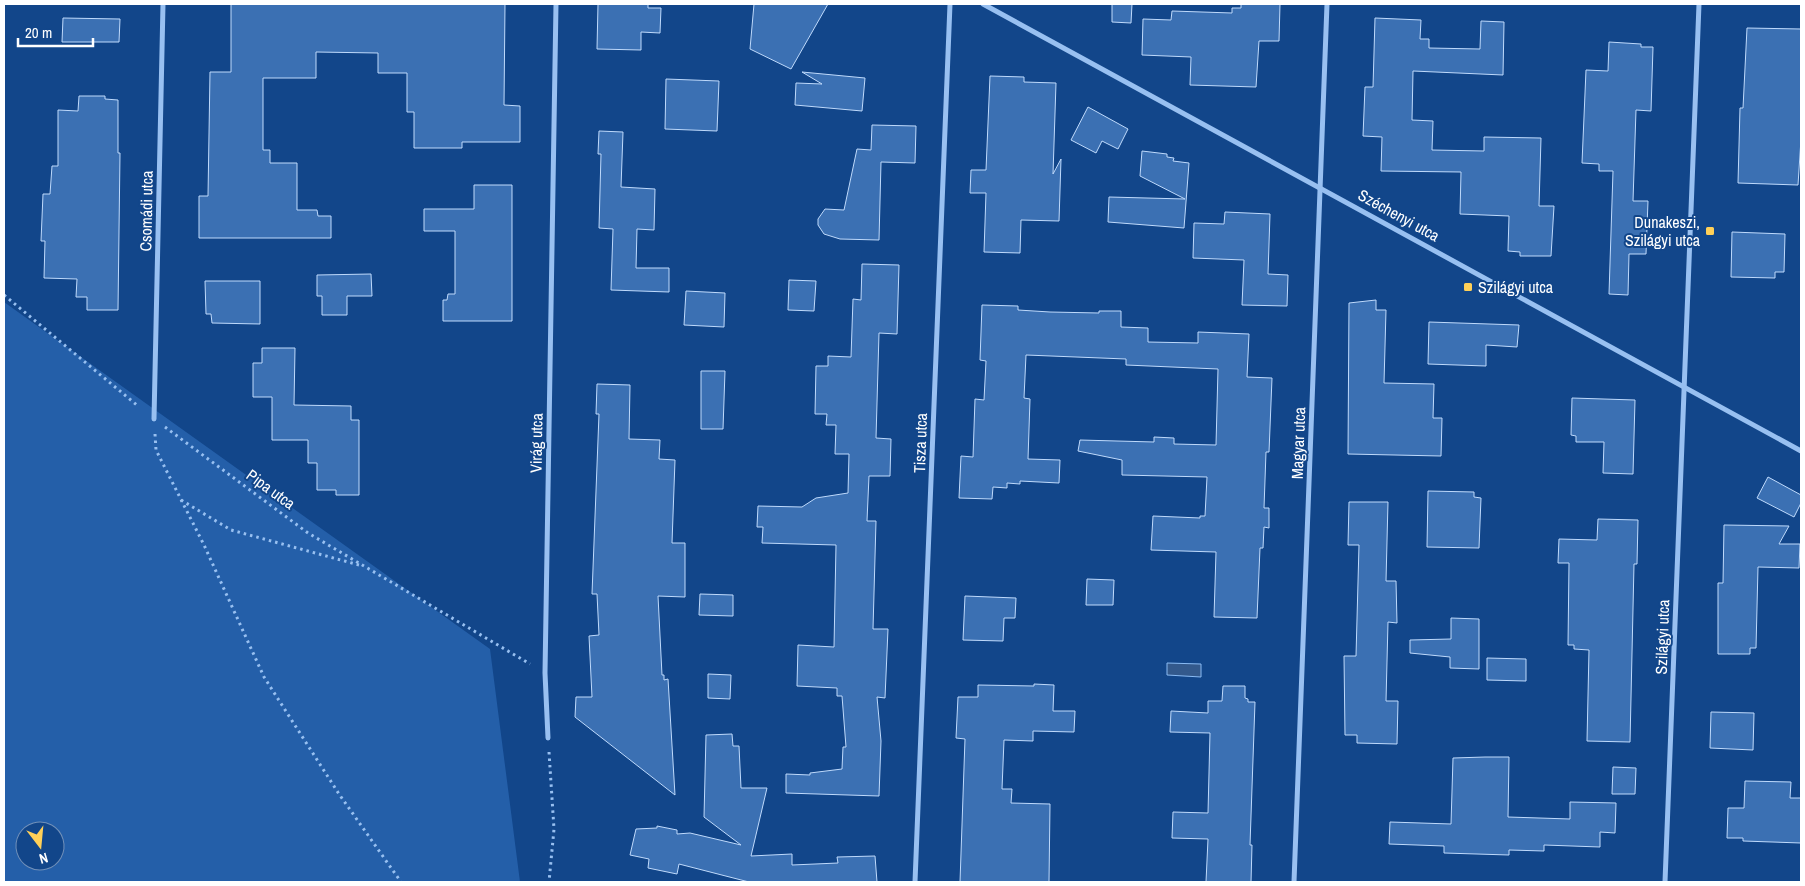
<svg xmlns="http://www.w3.org/2000/svg" width="1805" height="886" font-family="'Archivo Narrow',sans-serif">
	<style>
		.green { fill: #245fa9; fill-rule: evenodd }
		.water { fill: #33598c; stroke: #8abbf4 }
		.building { fill: #3b70b3; stroke: #bfdafc }
		.lines { fill: none; stroke-linecap: round; stroke-linejoin: round }
		.path { stroke: #98c0f1; stroke-width: 3; stroke-dasharray: 2.5 4; stroke-linecap: butt }
		.minor { stroke: #98c0f1; stroke-width: 5 }
		.poi-dot { fill: #ffd058; stroke: #12468a; stroke-width: 2 }
		.labels { text-anchor: middle; dominant-baseline: central; stroke-width: 4; stroke-linejoin: round; paint-order: stroke }
		.street-label { font-size: 16px; fill: #fff; stroke: #12468a }
		.poi-label { font-size: 16px; fill: #fff; stroke: #12468a; text-anchor: end }
	</style>
	<rect width="100%" height="100%" fill="#12468a"/>
	<!-- green -->
	<path class="green" d="M4,302L490,649L520,882H4ZM25,831H55V861H25Z"/>
	<!-- water -->
	<polygon class="water" points="1167,663 1201,664 1201,677 1167,675"/>
	<!-- building -->
	<g class="building">
		<polygon points="231,4 505,4 504,105 520,106 520,142 462,142 462,148 414,148 414,112 407,112 407,73 378,73 378,53 316,52 316,78 263,78 263,150 270,150 270,163 297,163 297,210 317,210 318,216 331,216 331,238 199,238 199,196 208,196 210,72 231,72"/>
		<polygon points="598,4 648,4 648,8 661,8 660,33 641,32 641,50 597,49"/>
		<polygon points="754,4 828,4 791,69 750,49"/>
		<polygon points="1112,4 1132,4 1131,23 1112,22"/>
		<polygon points="1241,4 1280,4 1279,41 1259,41 1256,87 1190,85 1191,57 1142,55 1143,19 1171,20 1172,11 1232,13 1232,8 1241,8"/>
		<polygon points="63,18 120,19 119,42 62,42"/>
		<polygon points="1375,18 1421,20 1420,39 1429,39 1429,48 1480,49 1481,21 1504,22 1503,75 1413,71 1412,120 1433,121 1432,150 1484,151 1484,137 1541,138 1539,206 1554,206 1551,256 1520,256 1520,252 1508,251 1509,216 1460,214 1461,172 1381,171 1382,137 1363,136 1365,87 1373,87"/>
		<polygon points="1747,28 1801,29 1801,139 1798,185 1738,183 1740,108 1743,108"/>
		<polygon points="1609,42 1641,44 1641,47 1653,47 1651,111 1636,110 1633,201 1648,201 1646,254 1629,254 1628,295 1609,294 1613,171 1599,171 1599,164 1582,163 1586,70 1608,71"/>
		<polygon points="802,72 865,78 862,111 795,105 796,83 822,84"/>
		<polygon points="990,76 1024,77 1024,82 1056,83 1053,174 1061,159 1059,221 1021,220 1020,253 984,252 986,193 970,193 971,170 986,170"/>
		<polygon points="666,79 719,81 717,131 665,129"/>
		<polygon points="79,96 105,96 105,99 118,100 118,153 120,153 118,310 87,310 87,297 76,297 77,279 44,278 45,241 41,241 43,194 50,194 52,166 58,166 58,110 78,111"/>
		<polygon points="1088,107 1128,129 1118,149 1102,141 1096,153 1071,140"/>
		<polygon points="872,125 916,126 915,163 881,162 879,240 840,239 824,234 818,225 818,219 825,209 844,210 857,149 871,150"/>
		<polygon points="599,131 623,132 621,187 655,189 654,230 637,229 636,268 669,268 669,292 611,290 613,229 599,228 601,154 598,154"/>
		<polygon points="1142,151 1167,154 1167,157 1174,158 1173,161 1189,163 1184,228 1108,222 1109,197 1185,199 1140,176"/>
		<polygon points="474,185 512,185 512,321 443,321 443,300 447,300 448,294 455,294 455,231 424,231 424,209 474,209"/>
		<polygon points="1225,212 1270,214 1268,274 1288,275 1287,306 1242,305 1244,260 1193,258 1194,223 1224,224"/>
		<polygon points="1732,232 1785,234 1784,272 1775,272 1775,278 1731,277"/>
		<polygon points="862,264 899,265 897,334 879,333 876,438 891,439 890,476 869,476 867,521 876,521 873,629 888,629 885,698 877,697 881,741 879,796 786,793 786,774 810,775 810,773 842,769 843,747 846,747 842,696 837,696 837,688 797,686 798,645 834,647 836,545 762,543 763,527 757,527 758,506 802,507 816,498 848,493 849,454 835,454 836,425 826,425 827,414 815,414 816,366 828,366 828,356 851,357 853,299 861,300"/>
		<polygon points="371,274 372,296 347,296 347,315 322,315 322,296 317,296 317,275"/>
		<polygon points="789,280 816,281 814,311 788,310"/>
		<polygon points="205,281 260,281 260,324 212,323 211,314 206,314"/>
		<polygon points="686,291 725,293 724,327 684,325"/>
		<polygon points="1376,300 1376,310 1386,310 1384,383 1434,384 1433,418 1442,418 1441,456 1348,454 1349,303"/>
		<polygon points="982,305 1018,306 1018,310 1050,312 1099,313 1099,311 1121,311 1121,327 1148,328 1148,342 1198,343 1198,332 1249,334 1247,377 1272,378 1269,452 1266,452 1264,508 1269,508 1269,528 1264,527 1263,548 1260,548 1257,618 1214,617 1216,552 1151,550 1153,516 1200,518 1200,516 1205,516 1207,477 1122,475 1122,460 1078,451 1080,440 1154,442 1154,437 1174,438 1174,444 1216,445 1218,369 1126,365 1126,359 1026,355 1024,398 1030,399 1028,459 1060,460 1059,483 1020,481 1020,484 1007,483 1007,488 993,487 992,499 959,498 961,456 973,457 975,399 984,400 986,361 980,360"/>
		<polygon points="1429,322 1519,325 1517,347 1486,345 1486,366 1428,364"/>
		<polygon points="262,348 295,348 294,405 351,406 351,420 359,420 359,495 336,495 336,490 317,490 317,463 308,463 308,440 272,440 272,397 253,397 253,363 262,363"/>
		<polygon points="701,371 725,371 723,429 701,429"/>
		<polygon points="597,384 630,385 629,439 660,440 659,459 675,460 672,543 685,543 685,597 658,596 662,675 664,675 664,680 668,679 675,795 575,717 576,697 592,697 589,636 599,635 597,594 592,594 599,414 596,414"/>
		<polygon points="1572,398 1635,400 1633,474 1603,473 1604,442 1576,442 1576,436 1571,435"/>
		<polygon points="1768,477 1801,495 1801,503 1794,517 1757,498"/>
		<polygon points="1428,491 1474,492 1474,497 1481,498 1479,548 1427,547"/>
		<polygon points="1349,502 1388,502 1386,581 1396,581 1397,623 1388,622 1386,701 1398,701 1397,744 1357,743 1357,735 1345,735 1344,656 1356,656 1359,545 1348,545"/>
		<polygon points="1598,519 1638,520 1637,564 1634,564 1630,742 1587,741 1589,650 1574,649 1574,645 1568,645 1569,563 1558,563 1559,539 1597,540"/>
		<polygon points="1724,525 1789,526 1779,544 1800,544 1799,568 1758,567 1756,648 1750,648 1750,654 1718,654 1718,583 1723,583"/>
		<polygon points="1087,579 1114,580 1113,605 1086,605"/>
		<polygon points="700,594 733,595 733,616 699,615"/>
		<polygon points="965,596 1016,598 1015,618 1004,618 1003,641 963,640"/>
		<polygon points="1451,618 1479,619 1479,669 1450,668 1450,657 1410,653 1410,640 1451,639"/>
		<polygon points="1487,658 1526,659 1526,681 1487,680"/>
		<polygon points="708,674 731,675 730,699 708,698"/>
		<polygon points="1034,684 1054,685 1053,711 1075,711 1074,732 1033,731 1033,741 1004,740 1002,789 1012,789 1011,803 1050,804 1049,882 960,882 965,739 956,738 958,697 978,697 978,685 1034,686"/>
		<polygon points="1223,686 1245,686 1245,698 1248,699 1248,702 1255,702 1250,845 1252,845 1251,882 1206,882 1208,839 1172,838 1173,812 1208,813 1210,733 1170,732 1171,711 1208,713 1208,701 1222,701"/>
		<polygon points="1711,712 1754,713 1753,750 1710,748"/>
		<polygon points="732,734 733,746 739,746 741,788 767,788 751,856 792,854 792,865 838,863 837,857 875,856 877,882 749,882 679,864 677,874 648,868 649,859 630,855 636,829 657,828 657,826 677,830 677,834 690,833 741,845 704,817 706,735"/>
		<polygon points="1485,757 1509,757 1508,817 1570,819 1570,802 1616,803 1615,833 1600,832 1600,847 1544,845 1544,851 1509,850 1509,855 1444,853 1444,846 1389,844 1390,822 1451,824 1453,758"/>
		<polygon points="1613,767 1636,768 1635,794 1612,794"/>
		<polygon points="1745,781 1791,782 1790,798 1801,798 1801,843 1743,841 1743,838 1727,838 1728,808 1744,808"/>
	</g>
	<g class="lines">
		<!-- path -->
		<g class="path">
			<polyline points="4,295 138,406"/>
			<polyline points="165,427 308,533 530,664"/>
			<polyline points="155,434 156,450 204,545 264,677 339,794 401,882"/>
			<polyline points="181,500 231,530 359,565"/>
			<polyline points="549,752 554,829 549,882"/>
		</g>
		<!-- minor -->
		<g class="minor">
			<polyline points="983,4 1801,451"/>
			<polyline points="154,419 163,4"/>
			<polyline points="548,738 545,673 556,4"/>
			<polyline points="915,882 950,4"/>
			<polyline points="1294,882 1327,4"/>
			<polyline points="1665,882 1699,4"/>
		</g>
	</g>
	<!-- markers -->
	<g class="poi-dot">
		<rect x="1705" y="226" width="10" height="10" rx="2.5"/>
		<rect x="1463" y="282" width="10" height="10" rx="2.5"/>
	</g>
	<g class="labels">
		<!-- street labels -->
		<g class="street-label">
			<text transform="translate(146 211) rotate(-89)">Csomádi utca</text>
			<text transform="translate(1399 215) rotate(29)">Széchenyi utca</text>
			<text transform="translate(536 443) rotate(-89)">Virág utca</text>
			<text transform="translate(920 443) rotate(-88)">Tisza utca</text>
			<text transform="translate(1298 443) rotate(-88)">Magyar utca</text>
			<text transform="translate(271 489) rotate(36)">Pipa utca</text>
			<text transform="translate(1662 637) rotate(-88)">Szilágyi utca</text>
		</g>
		<!-- poi labels -->
		<g class="poi-label">
			<text x="1700" y="222">Dunakeszi,<tspan x="1700" dy="18">Szilágyi utca</tspan></text>
			<text x="1478" y="287" text-anchor="start">Szilágyi utca</text>
		</g>
	</g>
	<!-- border -->
	<rect width="1805" height="886" fill="none" stroke="#ffffff" stroke-width="10"/>
	<!-- north arrow -->
	<g transform="translate(40 846) rotate(164)"><circle r="24" fill="#12468a" stroke="#7190b9"/>
	<path d="M0-4L9 19L0 12L-9 19Z" fill="#ffd058"/>
	<text y="-8" font-size="14" font-weight="bold" text-anchor="middle" fill="#ffffff">N</text>
	</g>
	<!-- scale -->
	<path d="M18 38v8h75v-8" fill="none" stroke="#ffffff" stroke-width="2.5"/>
	<text x="25" y="38" font-size="15" fill="#ffffff" stroke="#12468a" stroke-width="4" paint-order="stroke">20 m</text>
</svg>
